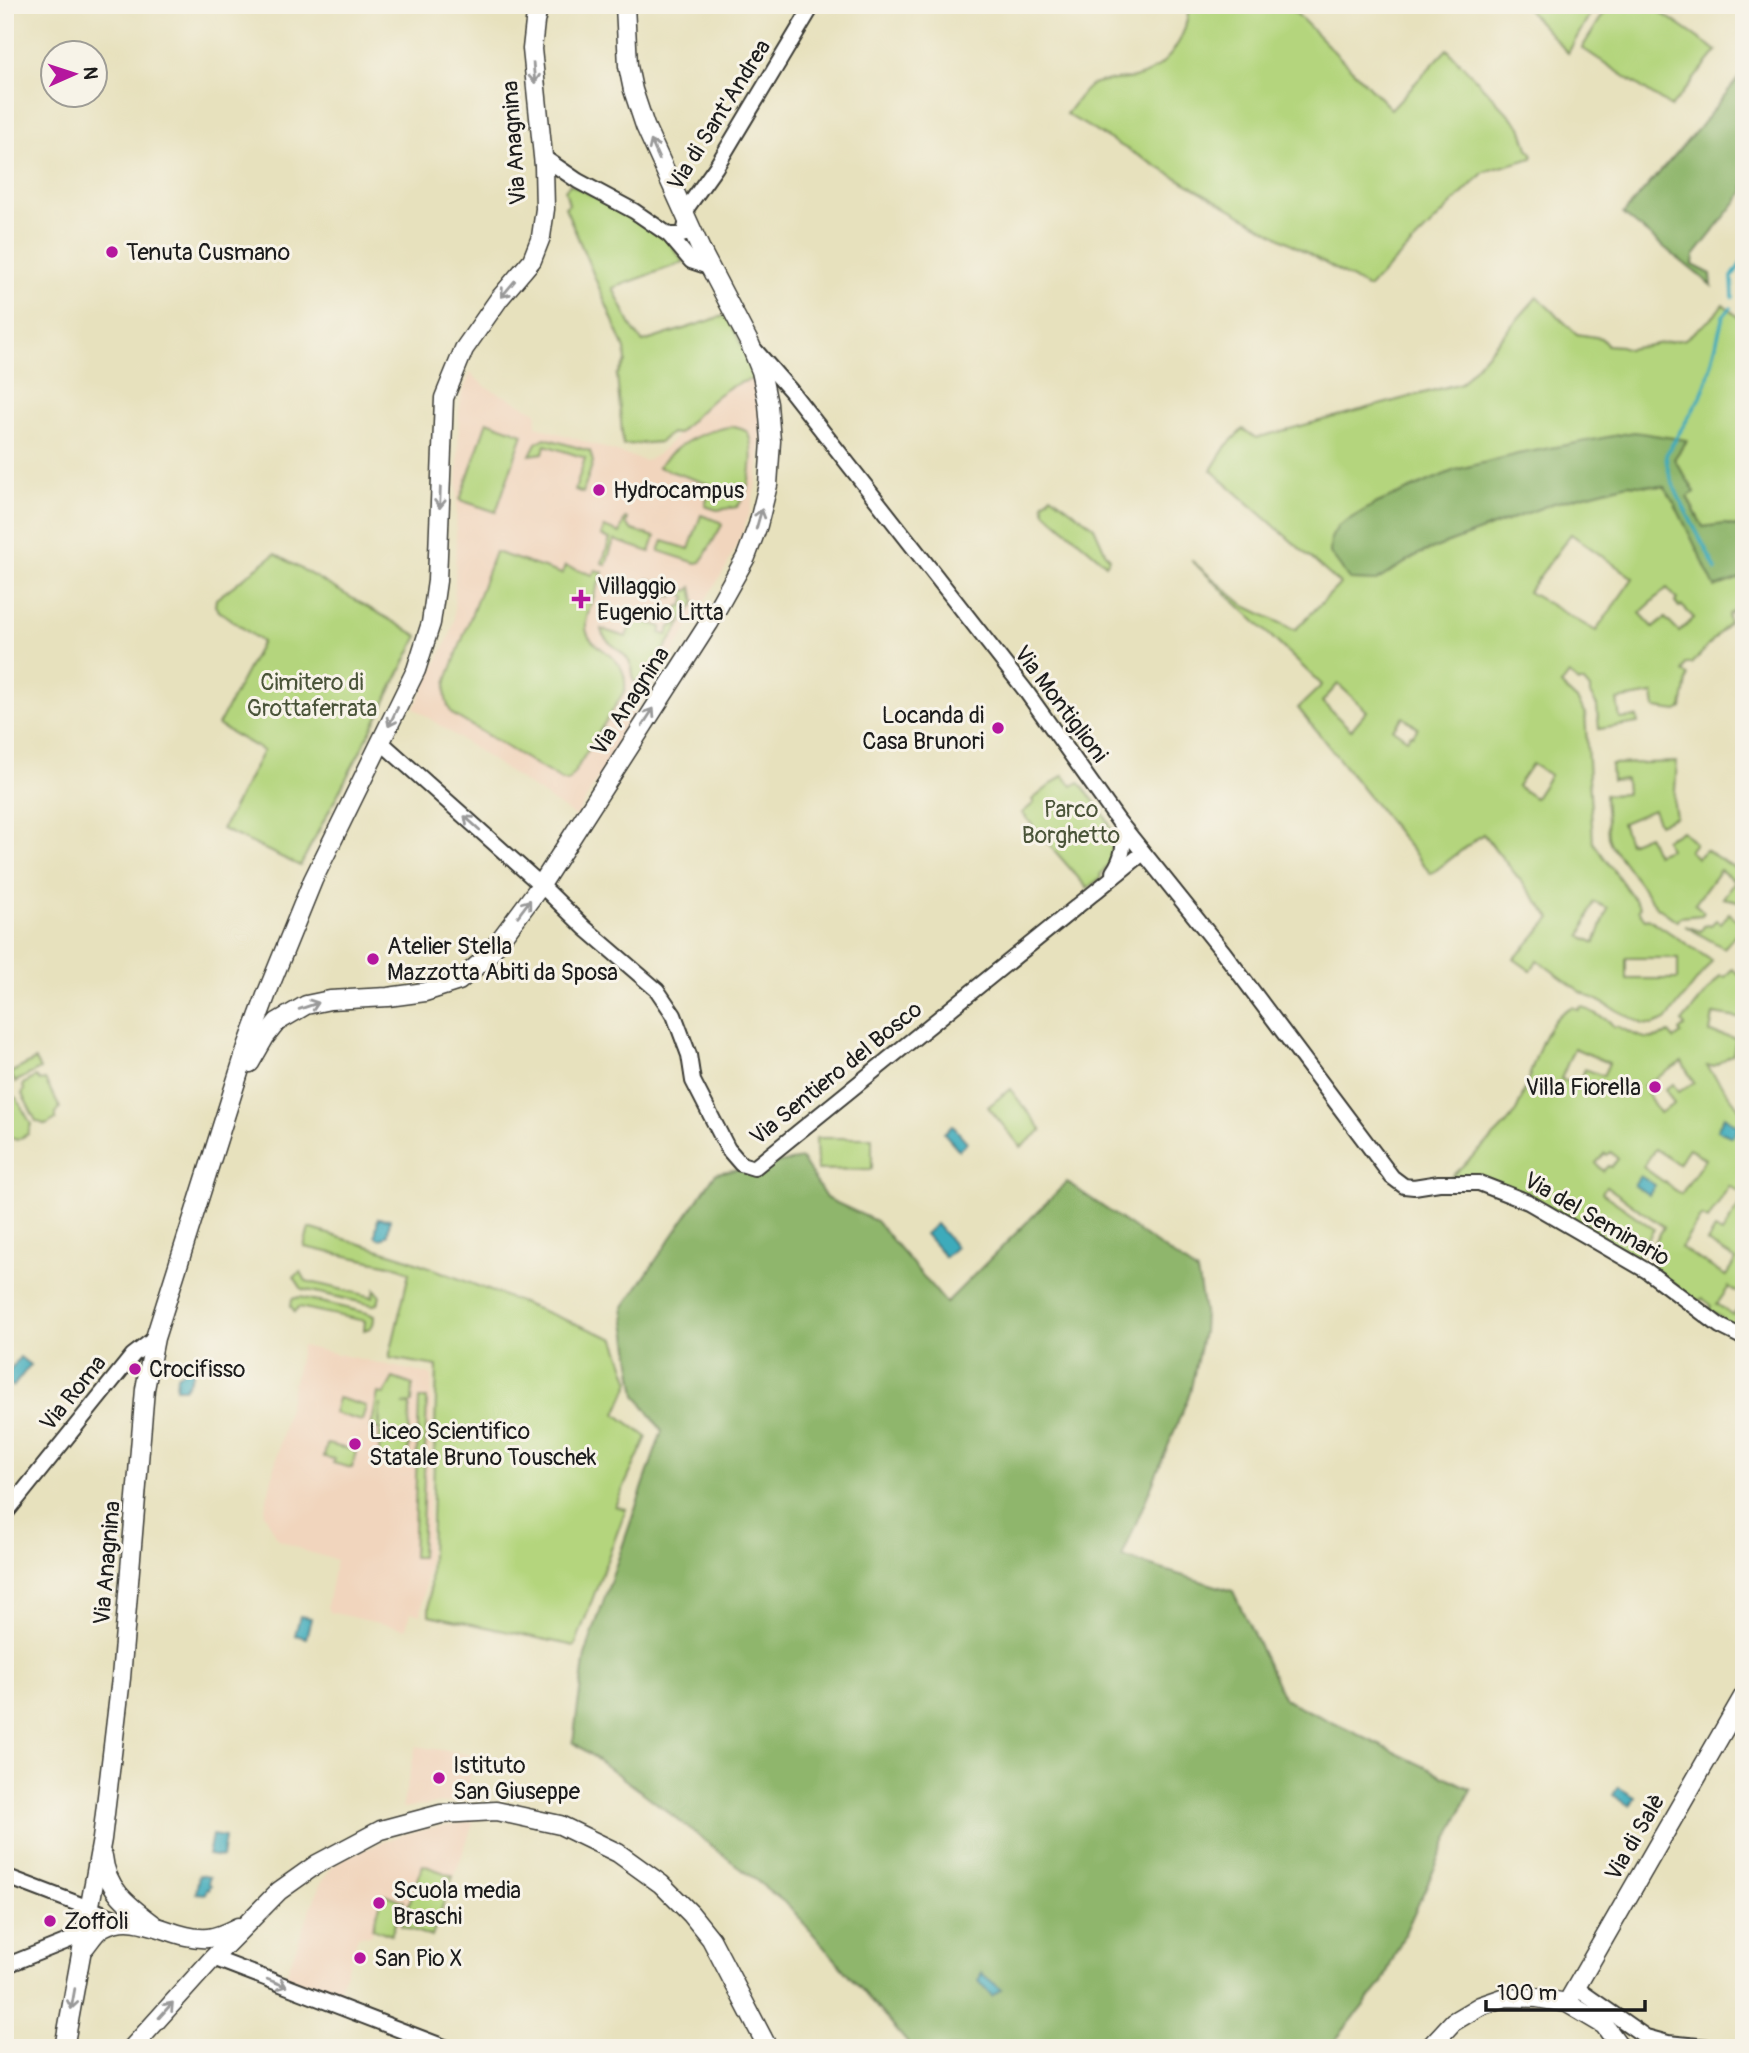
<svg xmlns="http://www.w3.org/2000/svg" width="1749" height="2053" font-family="Pangolin,sans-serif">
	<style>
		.built { fill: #f1d5bd }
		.green { fill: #b4d57d; stroke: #68784c; stroke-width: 2; fill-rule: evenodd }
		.forest { fill: #8fb66c; stroke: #566944; stroke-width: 2 }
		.water { fill: #3dabbb; stroke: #2c646c; stroke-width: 2 }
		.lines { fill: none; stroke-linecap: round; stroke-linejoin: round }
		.stream { stroke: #3dabbb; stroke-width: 3.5 }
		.minor-casing { stroke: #3a3a34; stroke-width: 18 }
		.major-casing { stroke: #3a3a34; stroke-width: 21 }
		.minor { stroke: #fff; stroke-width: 14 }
		.major { stroke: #fff; stroke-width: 18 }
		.oneway { stroke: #999 }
		.poi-dot { fill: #b5179e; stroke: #f7f3e8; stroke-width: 2.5 }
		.labels { text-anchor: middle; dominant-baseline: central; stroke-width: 6; stroke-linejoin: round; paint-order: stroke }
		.street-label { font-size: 23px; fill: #1c1c1c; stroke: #f7f3e8 }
		.poi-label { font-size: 23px; fill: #1c1c1c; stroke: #f7f3e8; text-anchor: start }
		.park-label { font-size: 23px; fill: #4a5439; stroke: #f7f3e8 }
	</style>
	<rect width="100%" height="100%" fill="#f7f3e8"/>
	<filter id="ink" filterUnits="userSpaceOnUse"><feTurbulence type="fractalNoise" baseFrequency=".0143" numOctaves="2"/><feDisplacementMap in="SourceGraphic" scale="14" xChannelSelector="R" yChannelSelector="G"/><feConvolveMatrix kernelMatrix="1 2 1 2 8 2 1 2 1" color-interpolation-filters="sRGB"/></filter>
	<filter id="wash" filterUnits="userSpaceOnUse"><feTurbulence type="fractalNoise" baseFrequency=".00686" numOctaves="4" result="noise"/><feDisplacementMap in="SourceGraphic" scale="28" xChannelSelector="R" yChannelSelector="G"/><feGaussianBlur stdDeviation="1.57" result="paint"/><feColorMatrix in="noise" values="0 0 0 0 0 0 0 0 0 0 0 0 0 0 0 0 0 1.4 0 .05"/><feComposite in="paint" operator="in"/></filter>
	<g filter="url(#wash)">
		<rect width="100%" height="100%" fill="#e7e1bd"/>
		<!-- built -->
		<g class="built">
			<polygon points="470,373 486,387 537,412 536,426 645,461 657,455 724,389 746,379 758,379 762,408 759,465 751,509 743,531 727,566 637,709 576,817 414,708 451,633 454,620 459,412 461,396"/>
			<polygon points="302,1346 432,1375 428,1566 421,1615 410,1612 406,1629 329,1612 327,1606 336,1560 305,1551 278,1539 264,1513"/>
			<polygon points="416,1746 472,1755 467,1800 402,1808"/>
			<polygon points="474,1821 433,1937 396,1924 391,1935 373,1929 370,1935 358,1936 337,1997 285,1977 321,1882 334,1865 347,1857 397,1836 435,1827"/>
		</g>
		<!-- green -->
		<g class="green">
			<path d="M1189,5H1288L1391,109L1447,49L1521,127L1528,148L1533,155L1532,158L1484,172L1368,288L1066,114C1073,106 1082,91 1091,85C1103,78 1121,81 1134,78C1168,69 1187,38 1189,5Z"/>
			<polygon points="1523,5 1595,5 1568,53"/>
			<polygon points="1609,5 1650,5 1717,51 1671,107 1582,48"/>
			<path d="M570,184L621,210L667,240L684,262L613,288L632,328L643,342L727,315L758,379C723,381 701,411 678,434L671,433L660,442L623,445L617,375L626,362L625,349L565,207L569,204L565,190Z"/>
			<path d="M1537,297L1577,334L1601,338L1607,345L1621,346L1628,349L1685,339L1712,318L1723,304L1744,322V528L1725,524L1703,527L1687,496L1695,492L1674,459L1687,441L1518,454L1376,581L1419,554L1554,503L1628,484L1664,487L1674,502L1715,586L1744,577V609L1738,612L1733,610L1728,615L1729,622L1692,664H1686L1683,671L1688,676L1682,708L1677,711L1655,708L1653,694L1617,700L1620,719L1637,717L1638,723L1599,729L1597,706L1590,694V689L1584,682H1579L1569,674L1561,685L1577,700L1585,712L1593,842L1640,907L1638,910L1645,919L1648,918L1712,961L1666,1020L1653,1025L1643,1024L1581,992L1537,960L1531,971L1514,959L1551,918L1483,834L1431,874L1298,708L1322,685L1191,560L1245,606L1295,630L1340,584L1211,470L1226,446L1243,429L1256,438L1461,383ZM1571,534L1633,578L1596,631L1528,592ZM1667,588L1677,599L1675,602L1679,607L1682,606L1694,618L1679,632L1665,618L1654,628L1640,613ZM1338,684L1367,711L1351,730L1322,702ZM1403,717L1418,728L1413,735L1411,734L1407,739L1393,729ZM1532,764L1550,775L1535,798L1517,786ZM1594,902L1608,908L1595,943L1581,936ZM1626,958H1678V979H1626Z"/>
			<polygon points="487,421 523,434 496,512 460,500"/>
			<path d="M735,426L748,432C755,452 752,490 737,507L717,510L705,506L711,485L658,467C676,443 705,430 735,426Z"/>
			<polygon points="545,438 590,451 593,462 583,493 575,490 585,458 545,445 543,453 530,455 536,443"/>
			<polygon points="1051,495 1094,527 1106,554 1110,558 1106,564 1045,512 1043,503"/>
			<polygon points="701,515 720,522 722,525 701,562 696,563 659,551 663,541 689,549"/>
			<polygon points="625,518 628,519 626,524 632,530 655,537 650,552 614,540 606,565 602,563 610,539 601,536 604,527 620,533"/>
			<path d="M495,552L562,574L565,566L593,575L595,570L603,572C598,587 587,610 586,624C584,652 629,649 625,690L569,781H563L452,714C445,702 444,693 447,680Z"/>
			<polygon points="275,554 418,636 360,752 300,866 222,829 263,751 218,725 262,642 219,611 215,606 216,599"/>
			<path d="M648,579L688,591L692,587L695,602L659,658L637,683L633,680C635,649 604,648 601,629L626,637L633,618L662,627L660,633L667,635L670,627L679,623L681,617L677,611L679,606H683L686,596L675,592L673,597L667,595L666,599L644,592Z"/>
			<polygon points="1677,762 1674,805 1676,817 1659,824 1653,810 1622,823 1629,843 1648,835 1656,854 1669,849 1665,839 1682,831 1695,843 1689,851 1697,858 1705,850 1744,873 1744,900 1742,902 1723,898 1735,881 1720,870 1695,904 1704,912 1702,915 1680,917 1677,921 1656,906 1611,845 1608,837 1605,795 1626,794 1625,779 1612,780 1611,764"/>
			<path d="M1063,775L1072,786L1079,782C1101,811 1133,840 1100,875L1101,878L1087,888L1022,813L1034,803L1032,800Z"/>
			<polygon points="1744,911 1744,925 1724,948 1685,926 1701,931 1704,926 1711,925 1716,920 1721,923 1729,913 1737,920"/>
			<path d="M1732,969L1744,978V1019L1713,1014L1710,1033L1736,1038L1733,1054L1714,1066H1707L1739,1108L1744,1122V1194L1729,1186L1708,1220L1701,1216L1681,1248L1726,1276L1736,1260L1707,1242L1715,1229L1722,1233L1744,1198V1297L1729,1287L1717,1304L1733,1315L1744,1299V1308L1732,1326L1710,1310L1711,1305L1703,1299L1697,1301L1651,1267L1655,1260L1647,1255L1664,1227L1606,1186L1602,1193L1654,1229L1637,1257L1545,1206L1451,1177C1467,1160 1506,1129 1516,1111C1531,1083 1539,1019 1572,1007L1579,1010L1580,1007H1583L1609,1021L1614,1027L1617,1026C1636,1036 1649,1044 1669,1033L1674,1039L1681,1034L1679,1031L1685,1026L1682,1022L1720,976L1725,977ZM1574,1048L1609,1063L1603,1076L1585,1069L1578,1086L1561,1079ZM1682,1062L1694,1083L1678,1092L1673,1084L1665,1089L1674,1104L1659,1113L1643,1086ZM1689,1148L1705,1159L1681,1194L1643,1167L1655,1149L1678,1164ZM1611,1152L1618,1159L1611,1167L1608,1166L1603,1171L1596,1163L1605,1153L1607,1155Z"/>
			<polygon points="35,1060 40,1069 15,1082 10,1073"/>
			<polygon points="36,1077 40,1081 45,1080 60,1108 56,1113 56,1119 46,1125 36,1121 22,1094 24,1091 23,1084"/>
			<polygon points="1010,1089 1042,1130 1021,1147 988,1107"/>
			<polygon points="7,1092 12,1097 16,1097 31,1124 28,1134 17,1140 5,1136"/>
			<polygon points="816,1138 872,1138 872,1169 817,1170"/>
			<polygon points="309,1228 403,1257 615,1339 630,1382 616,1414 647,1437 615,1506 626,1509 575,1646 429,1615 437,1366 389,1358 409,1273 399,1267 304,1247"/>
			<polygon points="301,1272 306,1281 373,1297 375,1289 380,1296 378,1304 373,1305 302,1289 294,1277"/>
			<path d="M300,1297L367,1313L374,1316C374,1324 373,1328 364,1330L365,1321L299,1307L295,1312L291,1306L292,1299Z"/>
			<polygon points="393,1378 413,1385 412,1403 403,1404 410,1405 408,1458 379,1457 380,1404 379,1429 371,1428 378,1393 384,1394"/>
			<polygon points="338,1398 366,1406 362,1421 334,1413"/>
			<polygon points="419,1399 427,1399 421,1557 413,1557"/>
			<polygon points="327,1444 356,1451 352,1468 333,1463 334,1459 324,1457"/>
			<polygon points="423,1865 453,1876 432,1937 401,1926"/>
			<polygon points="384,1894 404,1901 391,1935 372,1928"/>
		</g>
		<!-- forest -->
		<g class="forest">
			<polygon points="1744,71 1744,192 1694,256 1693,265 1711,274 1712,286 1623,214 1697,130"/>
			<polygon points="1634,432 1687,440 1674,459 1695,492 1687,497 1703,527 1725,524 1744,528 1744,577 1715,587 1674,502 1664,487 1628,484 1554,503 1419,554 1376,581 1350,580 1330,553 1331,538 1338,526 1375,504 1455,470 1518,454"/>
			<polygon points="802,1159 826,1198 876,1221 946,1303 1067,1182 1197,1272 1204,1311 1203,1332 1190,1393 1122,1557 1233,1591 1284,1699 1471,1789 1382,1983 1329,2048 912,2048 789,1906 646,1795 573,1742 585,1655 662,1431 636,1395 623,1308 716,1173"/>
		</g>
		<!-- water -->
		<g class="water">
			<polygon points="1724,1116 1739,1127 1732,1137 1717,1130"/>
			<polygon points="952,1125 967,1142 959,1150 944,1133"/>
			<polygon points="1640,1176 1655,1185 1649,1195 1634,1185"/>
			<polygon points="378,1218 390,1219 388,1234 384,1238 378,1239 375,1236"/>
			<polygon points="936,1224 956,1247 945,1257 925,1234"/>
			<polygon points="20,1357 30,1365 13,1387 5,1381 5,1376"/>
			<path d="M188,1367L193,1369C194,1374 188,1384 185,1388H176L177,1376Z"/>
			<polygon points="300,1616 311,1618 306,1638 295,1635"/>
			<polygon points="1618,1787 1635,1797 1630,1806 1613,1795"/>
			<polygon points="212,1835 225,1837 222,1857 208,1855"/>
			<polygon points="199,1875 210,1877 208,1883 211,1885 209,1889 207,1888 205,1894 196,1893"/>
			<polygon points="981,1973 1001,1989 992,1996 979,1981"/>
		</g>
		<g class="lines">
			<!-- stream -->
			<g class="stream">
				<polyline points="1733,297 1732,277 1744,259"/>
				<path d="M1716,570C1702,537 1667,487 1666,455L1700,398L1707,381L1723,316L1731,308"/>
			</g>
		</g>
	</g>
	<g filter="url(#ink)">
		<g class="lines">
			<!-- minor casing -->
			<g class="minor-casing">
				<g id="minor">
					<polyline points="543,157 578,181 634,211 669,235 691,261 709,267"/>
					<path d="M669,235H682C687,227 687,221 684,212L716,167L813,5"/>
					<polyline points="755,350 791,391 1025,690 1119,822 1224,953 1392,1177 1404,1186 1414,1187 1439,1183 1479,1183 1528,1202 1647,1271 1720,1326 1744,1338"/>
					<polyline points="381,742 541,885 585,928 657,990 674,1015 689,1055 693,1081 728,1149 741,1164 754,1168 1143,853"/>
					<path d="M1113,872C1123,858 1126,843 1121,826"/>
					<polyline points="5,1514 133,1355 155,1338"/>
					<polyline points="5,1876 123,1921"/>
					<polyline points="213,1958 447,2048"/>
					<polyline points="5,1966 85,1934"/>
					<polyline points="1576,1988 1646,2037 1668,2043 1719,2048"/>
				</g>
			</g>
			<!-- major casing -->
			<g class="major-casing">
				<g id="major">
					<polyline points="250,1063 265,1037 277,1022 306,1005 330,1000 388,997 425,992 459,981 487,957 541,885 709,623 746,557 758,525 768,485 771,441 768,404 761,371 750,344 702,252 645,126 633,90 628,66 625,5"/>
					<path d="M103,1856C106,1889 128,1905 153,1924"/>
					<path d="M85,1947C90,1941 96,1931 103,1927C139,1908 172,1941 208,1938C219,1937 228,1932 238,1927"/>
					<polyline points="1567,2003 1744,1695"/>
					<polyline points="64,2048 102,1839 121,1678 145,1389 155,1338 247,1047 267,993 313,880 416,670 431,623 437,581 444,398 464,349 499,299 532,260 541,237 545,209 544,166 532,49 535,22 539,5"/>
					<polyline points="132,2048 213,1958 279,1891 317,1864 381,1830 441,1814 496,1811 560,1825 618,1853 661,1884 691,1914 711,1939 768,2048"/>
					<polyline points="1429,2048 1453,2022 1480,2006 1506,1997 1537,1998 1567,2003 1604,2025 1621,2048"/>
				</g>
			</g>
			<!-- minor -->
			<use href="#minor" class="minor"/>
			<!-- major -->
			<use href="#major" class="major"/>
		</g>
		<!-- one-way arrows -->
		<defs><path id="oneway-shaft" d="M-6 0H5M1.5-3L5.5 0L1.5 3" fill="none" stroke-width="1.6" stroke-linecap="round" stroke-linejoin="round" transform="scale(1.75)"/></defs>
		<g class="oneway">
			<use href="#oneway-shaft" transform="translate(534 73) rotate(85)"/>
			<use href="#oneway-shaft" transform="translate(655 150) rotate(-114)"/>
			<use href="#oneway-shaft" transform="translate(508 289) rotate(130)"/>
			<use href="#oneway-shaft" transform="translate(440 498) rotate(92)"/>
			<use href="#oneway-shaft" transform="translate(759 519) rotate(-74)"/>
			<use href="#oneway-shaft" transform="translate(393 717) rotate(116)"/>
			<use href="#oneway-shaft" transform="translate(648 717) rotate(-57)"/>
			<use href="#oneway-shaft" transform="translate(472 823) rotate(-138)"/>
			<use href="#oneway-shaft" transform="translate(524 908) rotate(-53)"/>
			<use href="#oneway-shaft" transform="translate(309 1006) rotate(-19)"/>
			<use href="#oneway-shaft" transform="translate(277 1983) rotate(21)"/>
			<use href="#oneway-shaft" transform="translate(73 1999) rotate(100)"/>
			<use href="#oneway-shaft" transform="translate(166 2010) rotate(-48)"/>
		</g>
	</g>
	<!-- markers -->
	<g class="poi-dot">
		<circle cx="112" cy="252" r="7"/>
		<circle cx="599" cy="490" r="7"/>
		<path d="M577.5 588.5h7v7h7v7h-7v7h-7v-7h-7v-7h7z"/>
		<circle cx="998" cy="728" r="7"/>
		<circle cx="373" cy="959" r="7"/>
		<circle cx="1655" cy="1087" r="7"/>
		<circle cx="135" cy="1369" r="7"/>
		<circle cx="355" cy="1444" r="7"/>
		<circle cx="439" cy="1778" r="7"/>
		<circle cx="379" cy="1903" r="7"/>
		<circle cx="50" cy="1921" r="7"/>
		<circle cx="360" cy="1958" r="7"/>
	</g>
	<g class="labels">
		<!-- street labels -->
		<g class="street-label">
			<text transform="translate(719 115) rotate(-58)">Via di Sant'Andrea</text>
			<text transform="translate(514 143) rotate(-94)">Via Anagnina</text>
			<text transform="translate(630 701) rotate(-57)">Via Anagnina</text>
			<text transform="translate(1061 704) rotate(53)">Via Montiglioni</text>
			<text transform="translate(836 1073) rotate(-39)">Via Sentiero del Bosco</text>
			<text transform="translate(1597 1219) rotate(30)">Via del Seminario</text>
			<text transform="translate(73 1393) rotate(-51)">Via Roma</text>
			<text transform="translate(107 1563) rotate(-85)">Via Anagnina</text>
			<text transform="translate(1635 1837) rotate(-60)">Via di Salè</text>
		</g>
		<!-- poi labels -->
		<g class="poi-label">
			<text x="126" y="252">Tenuta Cusmano</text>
			<text x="613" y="490">Hydrocampus</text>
			<text x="597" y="586">Villaggio<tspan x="597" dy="26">Eugenio Litta</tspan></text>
			<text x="984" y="715" text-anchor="end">Locanda di<tspan x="984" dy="26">Casa Brunori</tspan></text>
			<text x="387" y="946">Atelier Stella<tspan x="387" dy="26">Mazzotta Abiti da Sposa</tspan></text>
			<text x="1641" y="1087" text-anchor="end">Villa Fiorella</text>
			<text x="149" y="1369">Crocifisso</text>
			<text x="369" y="1431">Liceo Scientifico<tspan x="369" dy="26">Statale Bruno Touschek</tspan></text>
			<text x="453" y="1765">Istituto<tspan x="453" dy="26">San Giuseppe</tspan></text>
			<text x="393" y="1890">Scuola media<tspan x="393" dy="26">Braschi</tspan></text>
			<text x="64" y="1921">Zoffoli</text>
			<text x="374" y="1958">San Pio X</text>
		</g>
		<!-- park labels -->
		<g class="park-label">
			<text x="312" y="682">Cimitero di<tspan x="312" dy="26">Grottaferrata</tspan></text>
			<text x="1071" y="809">Parco<tspan x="1071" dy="26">Borghetto</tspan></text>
		</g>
	</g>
	<!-- margin -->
	<rect width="1749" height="2053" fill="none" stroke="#f7f3e8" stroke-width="28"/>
	<!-- north arrow -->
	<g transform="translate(74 74) rotate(87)"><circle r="33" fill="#f7f3e8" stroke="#9f9d96" stroke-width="2"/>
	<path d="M0-5L12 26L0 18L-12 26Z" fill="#b5179e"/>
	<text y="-10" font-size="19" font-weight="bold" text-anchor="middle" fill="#1c1c1c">N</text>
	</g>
	<!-- scale -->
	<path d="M1486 2000v10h159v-10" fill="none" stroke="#1c1c1c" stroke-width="3.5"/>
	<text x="1497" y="2000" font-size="21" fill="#1c1c1c" stroke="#f7f3e8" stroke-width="5" paint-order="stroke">100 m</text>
</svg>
